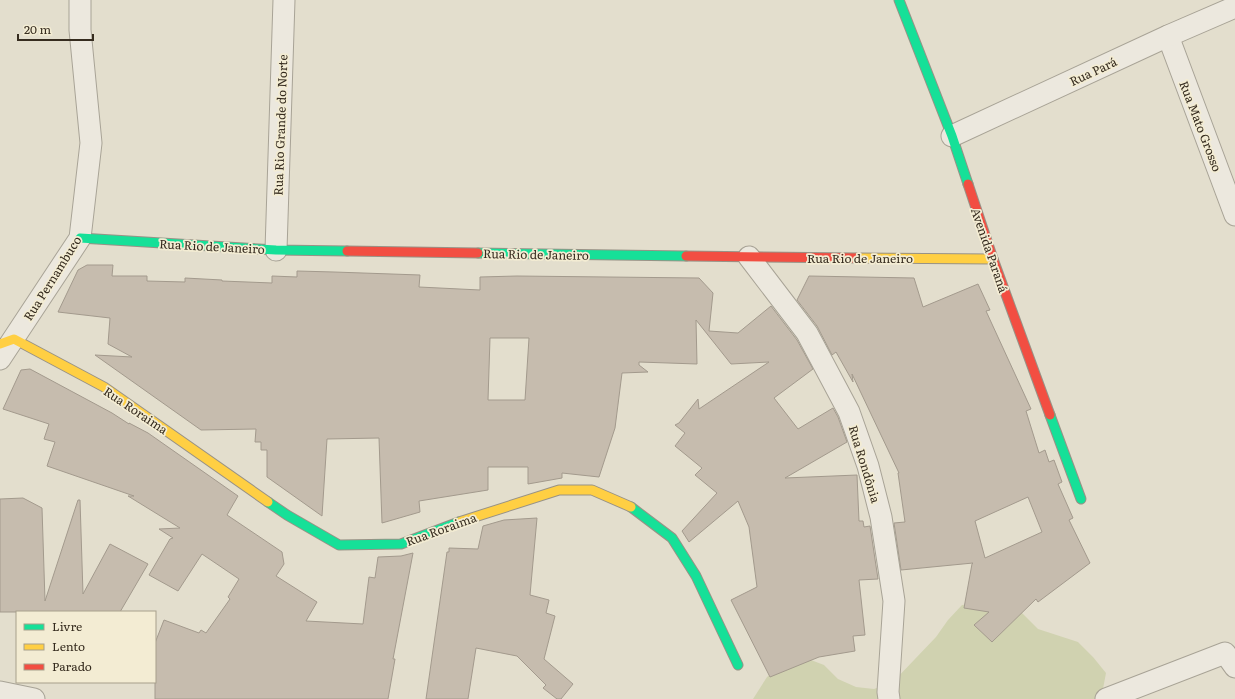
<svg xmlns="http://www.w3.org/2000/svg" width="1235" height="699" font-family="Literata,serif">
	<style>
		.green { fill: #d0d2b0 }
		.building { fill: #c6bcae; stroke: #a39a8d; fill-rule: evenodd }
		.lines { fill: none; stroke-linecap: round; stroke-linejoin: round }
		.street-casing { stroke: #a8a396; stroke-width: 23 }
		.fast-casing { stroke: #989286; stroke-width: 11 }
		.slow-casing { stroke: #989286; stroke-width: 11 }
		.jam-casing { stroke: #989286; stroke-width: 11 }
		.street { stroke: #ece8de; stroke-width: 21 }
		.fast { stroke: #16e098; stroke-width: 9 }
		.slow { stroke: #ffcf43; stroke-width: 9 }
		.jam { stroke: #f24e42; stroke-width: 9 }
		.labels { text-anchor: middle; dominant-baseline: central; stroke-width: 3.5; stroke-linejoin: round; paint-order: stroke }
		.street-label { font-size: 12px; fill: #362c1f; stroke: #f3ecd3 }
	</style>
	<rect width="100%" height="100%" fill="#e3decd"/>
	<!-- green -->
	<polygon class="green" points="981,603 1021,612 1038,629 1078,642 1093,657 1106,673 1102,694 1098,699 753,699 767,677 784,664 803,657 824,665 838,679 856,687 874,689 893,682 936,637 948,620 962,605"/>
	<!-- building -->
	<g class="building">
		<path d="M87,265H113L112,276H147V281L185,282V278L222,280V281L272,283V276L297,277V271L334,272L420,275L419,287L480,290V277L517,276L699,278L713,293L709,331L738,333L771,306L797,340L813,369L774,398L798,429L833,408L838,417L847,442L785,478L857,475L859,521H863L864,527L870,526L878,579L859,580L865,635L853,636L855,651L819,657L770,677L731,600L757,587L749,527L738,501L689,542L682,531L717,493L695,475L702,468L675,446L685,433L675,425L679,423L698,399L699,409L769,362L731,364L696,320L697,364L639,362V365L648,372L622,373L615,428L599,477L562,473V478L528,484V467H488V490L419,501L420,512L382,523L379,438L327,439L322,516L267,477V450H261V442H255L256,429L201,430L95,355L132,357L108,344L110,318L58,312L78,270ZM490,338H529L525,400H488Z"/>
		<path d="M809,276L914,278L923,307L978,284L990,310L986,311L1031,409L1026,411L1039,453L1045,450L1049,462L1054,460L1062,482L1058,484L1073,518L1069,520L1090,563L1038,602L1036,599L992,642L974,625L989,612L964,608L972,564L973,563L901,570L894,523L905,522L898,473H899L852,374L853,382L836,352L832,355L817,326L797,300ZM1028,497L1042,532L985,558L975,521Z"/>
		<polygon points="30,369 112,413 129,424 129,423 148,433 238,496 227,515 282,552 284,564 276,576 317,602 306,621 363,624 369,577 375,578 378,557 401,556 413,553 393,659 395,659 388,699 155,699 155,643 164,620 199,633 201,630 206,633 230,599 228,597 239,579 202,554 178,591 149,575 170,539 173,538 159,529 180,528 128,496 134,496 47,466 55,442 44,439 49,424 3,409 21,370"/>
		<polygon points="23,498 42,508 45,601 78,500 80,500 83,594 110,544 148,564 120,612 0,612 0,499"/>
		<polygon points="537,518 530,595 549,600 546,613 555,616 544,659 573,684 561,699 557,699 543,688 546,685 517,656 476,648 468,699 426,699 447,552 449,552 449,548 478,549 483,526 504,520"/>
	</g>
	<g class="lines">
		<!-- street casing -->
		<g class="street-casing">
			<g id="street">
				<polyline points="1168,36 1235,215"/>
				<polyline points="952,136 1168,36 1235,7"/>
				<polyline points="276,250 284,0"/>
				<polyline points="749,257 807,333 849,412 868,466 881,517 894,601 888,692 889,699"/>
				<polyline points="0,359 80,238 91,143 80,30 80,0"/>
				<polyline points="0,692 34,699"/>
				<polyline points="1106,699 1225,653 1235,667"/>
			</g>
		</g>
		<!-- fast casing -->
		<g class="fast-casing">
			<g id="fast">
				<polyline points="899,0 952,136 968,184"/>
				<polyline points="80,238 276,250 347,251"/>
				<polyline points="478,253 686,256"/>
				<polyline points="1050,415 1081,499"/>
				<polyline points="268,502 287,515 339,545 401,544 459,522"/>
				<polyline points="631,507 672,538 696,576 738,665"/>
			</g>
		</g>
		<!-- slow casing -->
		<g class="slow-casing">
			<g id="slow">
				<polyline points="857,258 993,259"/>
				<polyline points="0,344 14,339 104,387 268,502"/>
				<polyline points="459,522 559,490 592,490 631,507"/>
			</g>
		</g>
		<!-- jam casing -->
		<g class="jam-casing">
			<g id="jam">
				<polyline points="968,184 993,259 1050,415"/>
				<polyline points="347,251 478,253"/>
				<polyline points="686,256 857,258"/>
			</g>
		</g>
		<!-- street -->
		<use href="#street" class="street"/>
		<!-- fast -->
		<use href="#fast" class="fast"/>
		<!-- slow -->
		<use href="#slow" class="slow"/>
		<!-- jam -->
		<use href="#jam" class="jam"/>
	</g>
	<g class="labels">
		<!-- street labels -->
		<g class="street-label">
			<text transform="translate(1093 71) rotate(-25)">Rua Pará</text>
			<text transform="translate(280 125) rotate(-88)">Rua Rio Grande do Norte</text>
			<text transform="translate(1201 126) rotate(69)">Rua Mato Grosso</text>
			<text transform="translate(212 246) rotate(3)">Rua Rio de Janeiro</text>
			<text transform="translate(990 250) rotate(71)">Avenida Paraná</text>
			<text transform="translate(536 254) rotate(1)">Rua Rio de Janeiro</text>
			<text x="860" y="258">Rua Rio de Janeiro</text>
			<text transform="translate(52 278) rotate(-58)">Rua Pernambuco</text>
			<text transform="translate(136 410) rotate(34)">Rua Roraima</text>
			<text transform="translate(865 464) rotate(73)">Rua Rondônia</text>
			<text transform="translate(441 529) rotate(-20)">Rua Roraima</text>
		</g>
	</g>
	<!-- legend -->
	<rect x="16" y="611" width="140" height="72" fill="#f3ecd3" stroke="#a79f8b"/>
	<rect x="24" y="624" width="20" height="6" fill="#16e098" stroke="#a79f8b"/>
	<text x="52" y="631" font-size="12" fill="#362c1f">Livre</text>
	<rect x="24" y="644" width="20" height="6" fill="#ffcf43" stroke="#a79f8b"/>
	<text x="52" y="651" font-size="12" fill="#362c1f">Lento</text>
	<rect x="24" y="664" width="20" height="6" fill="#f24e42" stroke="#a79f8b"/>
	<text x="52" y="671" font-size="12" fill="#362c1f">Parado</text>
	<!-- scale -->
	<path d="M18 34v6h75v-6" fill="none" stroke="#362c1f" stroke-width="2"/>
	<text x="24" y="34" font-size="12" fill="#362c1f" stroke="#f3ecd3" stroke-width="3" paint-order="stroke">20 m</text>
</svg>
